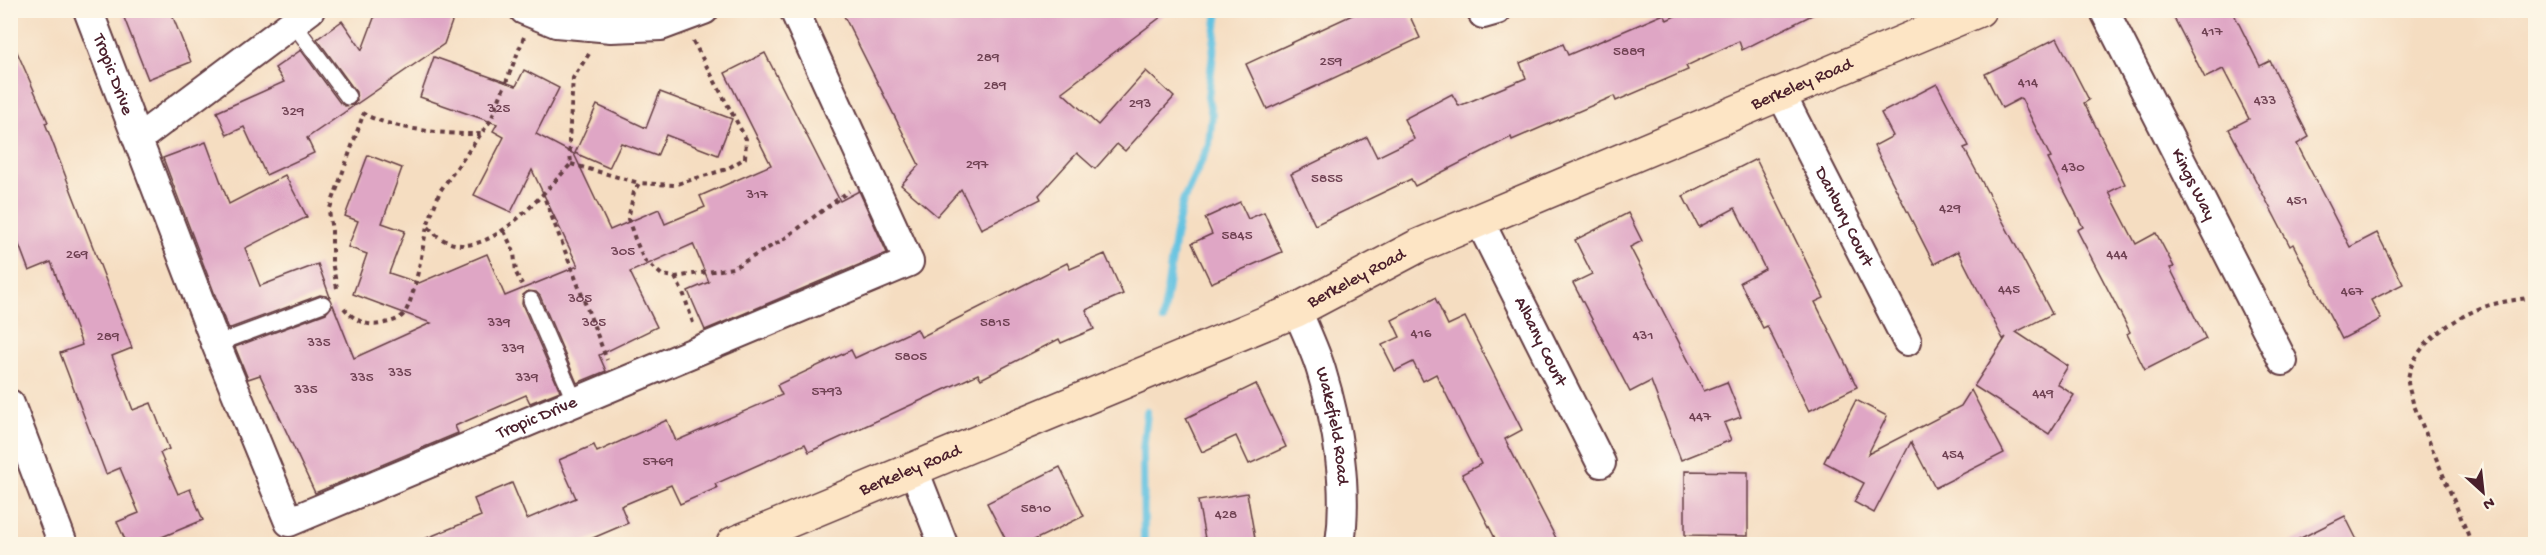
<svg xmlns="http://www.w3.org/2000/svg" width="2546" height="555" font-family="'Gochi Hand',sans-serif">
	<style>
		.lines { fill: none; stroke-linecap: round; stroke-linejoin: round }
		.stream { stroke: #63c2e1; stroke-width: 8 }
		.building { fill: #dfa6c5 }
		.lane-casing { stroke: #643c42; stroke-width: 18 }
		.street-casing { stroke: #643c42; stroke-width: 32 }
		.secondary-casing { stroke: #643c42; stroke-width: 36 }
		.path { stroke: #643c42; stroke-width: 4; stroke-dasharray: 4.5 4.5; stroke-linecap: butt }
		.lane { stroke: #fff; stroke-width: 15 }
		.street { stroke: #fff; stroke-width: 28 }
		.secondary { stroke: #fde5c5; stroke-width: 33 }
		.labels { text-anchor: middle; dominant-baseline: central; stroke-width: 6; stroke-linejoin: round; paint-order: stroke }
		.number-label { font-size: 15px; fill: #6f4152 }
		.street-label { font-size: 18px; fill: #4a1f2b; stroke: #fcf5e5 }
	</style>
	<rect width="100%" height="100%" fill="#fcf5e5"/>
	<filter id="ink" filterUnits="userSpaceOnUse"><feTurbulence type="fractalNoise" baseFrequency=".0167" numOctaves="2"/><feDisplacementMap in="SourceGraphic" scale="12" xChannelSelector="R" yChannelSelector="G"/><feConvolveMatrix kernelMatrix="1 2 1 2 8 2 1 2 1" color-interpolation-filters="sRGB"/></filter>
	<filter id="wash" filterUnits="userSpaceOnUse"><feTurbulence type="fractalNoise" baseFrequency=".008" numOctaves="4" result="noise"/><feDisplacementMap in="SourceGraphic" scale="24" xChannelSelector="R" yChannelSelector="G"/><feGaussianBlur stdDeviation="1.35" result="paint"/><feColorMatrix in="noise" values="0 0 0 0 0 0 0 0 0 0 0 0 0 0 0 0 0 1.4 0 .05"/><feComposite in="paint" operator="in"/></filter>
	<g filter="url(#wash)">
		<rect width="100%" height="100%" fill="#f5ddc1"/>
		<g class="lines">
			<!-- stream -->
			<g class="stream">
				<polyline points="1163,320 1175,237 1183,201 1209,144 1212,115 1208,97 1218,10"/>
				<polyline points="1144,544 1143,451 1147,412"/>
			</g>
		</g>
		<g id="blocks">
			<!-- building -->
			<g class="building">
				<polygon points="121,10 170,10 191,62 148,79"/>
				<polygon points="377,10 438,10 454,16 444,44 307,138 314,153 266,175 244,127 227,135 217,112 284,82 275,68 301,50 340,103 345,106 353,105 357,100 356,92 317,39 342,21 362,50"/>
				<polygon points="841,10 1170,10 1062,92 1098,125 1146,71 1174,97 1125,151 1117,144 1095,169 1077,153 1039,195 1041,199 981,229 961,189 937,216 901,185 919,165"/>
				<polygon points="1363,10 1407,10 1420,38 1267,109 1246,64"/>
				<polygon points="1687,10 1822,10 1742,50 1739,41 1686,66 1688,70 1616,101 1614,96 1512,140 1511,137 1415,186 1411,179 1315,225 1291,174 1367,137 1377,157 1414,139 1404,119 1452,94 1459,106 1526,78 1520,63 1563,44 1568,55 1664,14 1667,20"/>
				<polygon points="2170,10 2232,10 2260,66 2270,61 2309,137 2297,144 2350,247 2377,233 2403,284 2371,300 2381,319 2342,339 2293,244 2290,246 2229,129 2249,119 2223,69 2205,78"/>
				<polygon points="10,36 48,122 45,123 132,348 112,356 133,410 151,403 169,449 160,453 178,494 190,489 203,520 145,544 127,544 117,522 139,513 120,468 106,474 60,353 82,345 51,262 29,271 10,221"/>
				<polygon points="2057,38 2089,100 2084,103 2125,184 2109,192 2136,244 2156,233 2174,267 2170,268 2206,339 2145,370 2127,334 2130,332 2077,230 2083,227 2048,159 2051,158 2021,98 2002,108 1985,74"/>
				<polygon points="765,53 840,201 859,191 887,253 705,330 688,291 709,282 693,244 630,272 657,327 599,355 606,371 577,383 540,296 536,292 528,291 523,295 522,304 560,391 530,403 526,395 455,426 458,433 315,493 260,375 248,379 235,347 326,313 333,305 354,358 431,323 353,294 367,254 348,247 358,221 345,216 368,155 402,168 382,223 405,231 389,273 419,283 487,254 505,296 578,266 532,170 511,212 474,195 504,137 493,131 497,124 420,97 434,57 516,86 524,70 559,88 536,134 574,154 610,230 659,209 665,224 705,207 700,196 771,165 725,73"/>
				<polygon points="1937,84 1969,146 1964,148 2052,314 2016,332 2068,366 2057,384 2074,395 2049,434 1974,386 2006,337 2003,339 1958,251 1934,264 1874,146 1893,136 1881,113"/>
				<polygon points="660,92 732,119 718,155 666,135 657,156 621,143 609,168 575,153 597,105 646,128"/>
				<polygon points="206,142 229,204 285,175 307,217 245,248 260,286 318,264 330,297 320,295 228,329 163,158"/>
				<polygon points="1756,159 1824,298 1815,302 1857,387 1809,411 1767,326 1763,328 1740,282 1765,269 1735,208 1699,227 1683,196"/>
				<polygon points="1240,202 1248,219 1264,212 1282,252 1211,283 1192,243 1212,234 1205,218"/>
				<polygon points="1628,213 1642,241 1630,247 1704,391 1727,382 1741,417 1724,423 1731,440 1681,460 1651,381 1630,392 1573,283 1592,274 1575,240"/>
				<polygon points="1105,254 1123,294 1086,310 1094,329 1061,343 1059,339 981,379 978,374 809,452 805,444 715,484 717,488 680,504 671,485 621,506 628,523 579,544 412,544 481,516 474,499 512,483 527,519 576,498 559,460 594,445 597,452 667,420 676,441 782,395 777,385 851,350 855,358 917,329 921,337 1067,263 1070,269"/>
				<polygon points="1435,298 1448,325 1465,317 1482,351 1522,430 1505,439 1559,544 1498,544 1462,474 1481,464 1436,374 1423,381 1413,362 1395,371 1382,345 1400,337 1392,320"/>
				<polygon points="1256,384 1286,447 1249,464 1236,436 1202,452 1186,418"/>
				<polygon points="1971,390 2004,453 1935,488 1911,442 1874,513 1854,502 1864,483 1824,462 1856,400 1887,416 1868,454 1961,406"/>
				<polygon points="1060,467 1084,516 1026,544 1008,544 987,503"/>
				<polygon points="1685,471 1748,472 1748,536 1685,535"/>
				<polygon points="1247,493 1256,544 1206,544 1198,501"/>
				<polygon points="2345,516 2359,544 2289,544"/>
			</g>
		</g>
	</g>
	<g filter="url(#ink)">
		<use href="#blocks" fill-opacity="0" stroke="#643c42" stroke-width="1.5"/>
		<g class="lines">
			<!-- lane casing -->
			<g class="lane-casing">
				<g id="lane">
					<polyline points="293,23 348,97"/>
					<polyline points="531,300 575,402"/>
					<polyline points="216,344 323,304"/>
				</g>
			</g>
			<!-- street casing -->
			<g class="street-casing">
				<g id="street">
					<path id="s1" d="M88,10L216,344L289,522L909,262L794,10"/>
					<polyline points="524,10 556,23 611,28 661,26 704,10"/>
					<path id="s2" d="M2104,10L2283,361"/>
					<polyline points="1483,14 1497,10"/>
					<path id="s3" d="M1781,94L1907,341"/>
					<polyline points="138,139 310,10"/>
					<path id="s4" d="M1479,220L1601,463"/>
					<path id="s5" d="M1297,310C1305,330 1315,350 1321,370C1338,425 1348,488 1340,544"/>
					<polyline points="10,404 63,544"/>
					<polyline points="914,470 943,544"/>
				</g>
			</g>
			<!-- secondary casing -->
			<g class="secondary-casing">
				<g id="secondary">
					<path id="s6" d="M733,544L1297,310L1418,246L1979,10"/>
				</g>
			</g>
			<!-- path -->
			<g class="path">
				<path d="M524,37L491,120L440,191L427,226C432,230 436,236 442,239C478,261 521,217 543,194"/>
				<polyline points="693,41 746,139 745,158 727,169 674,185 639,183 634,192 628,219 635,239 644,260 662,275 675,277 733,268 784,239 849,191"/>
				<polyline points="589,54 573,78 569,141 571,164 543,194 607,360"/>
				<path d="M362,113C390,129 448,135 481,134"/>
				<polyline points="571,164 639,183"/>
				<polyline points="504,231 514,252 516,273 522,284"/>
				<polyline points="675,277 684,295 693,323"/>
				<polyline points="337,288 332,262 332,231 329,211 363,115"/>
				<path d="M344,308C353,319 366,327 381,324C389,322 396,321 402,316C414,306 423,244 427,226"/>
				<path d="M2472,544L2413,403C2412,397 2408,388 2408,381C2410,345 2459,314 2490,305C2505,301 2520,299 2536,297"/>
			</g>
			<!-- lane -->
			<use href="#lane" class="lane"/>
			<!-- street -->
			<use href="#street" class="street"/>
			<!-- secondary -->
			<use href="#secondary" class="secondary"/>
		</g>
	</g>
	<g class="labels">
		<!-- number labels -->
		<g class="number-label">
			<text x="2212" y="32">417</text>
			<text x="1629" y="52">5889</text>
			<text x="988" y="58">289</text>
			<text x="1331" y="62">259</text>
			<text x="2028" y="83">414</text>
			<text x="995" y="86">289</text>
			<text x="2265" y="101">433</text>
			<text x="1140" y="104">293</text>
			<text x="499" y="109">325</text>
			<text x="293" y="112">329</text>
			<text x="977" y="165">297</text>
			<text x="2073" y="168">430</text>
			<text x="1327" y="179">5855</text>
			<text x="757" y="195">317</text>
			<text x="2297" y="201">451</text>
			<text x="1950" y="209">429</text>
			<text x="1237" y="236">5845</text>
			<text x="623" y="252">305</text>
			<text x="77" y="255">269</text>
			<text x="2117" y="255">444</text>
			<text x="2009" y="290">445</text>
			<text x="2352" y="292">467</text>
			<text x="580" y="299">305</text>
			<text x="499" y="323">339</text>
			<text x="594" y="323">305</text>
			<text x="995" y="323">5815</text>
			<text x="1421" y="334">416</text>
			<text x="1643" y="336">431</text>
			<text x="108" y="337">289</text>
			<text x="319" y="343">335</text>
			<text x="513" y="349">339</text>
			<text x="911" y="357">5805</text>
			<text x="400" y="373">335</text>
			<text x="362" y="378">335</text>
			<text x="527" y="378">339</text>
			<text x="306" y="390">335</text>
			<text x="827" y="392">5793</text>
			<text x="2043" y="394">449</text>
			<text x="1700" y="417">447</text>
			<text x="1953" y="455">454</text>
			<text x="658" y="462">5769</text>
			<text x="1036" y="509">5810</text>
			<text x="1226" y="515">428</text>
		</g>
		<!-- street labels -->
		<g class="street-label">
			<text stroke="none"><textPath href="#s1" startOffset="69">Tropic Drive</textPath></text>
			<text stroke="none"><textPath href="#s6" startOffset="1164">Berkeley Road</textPath></text>
			<text stroke="none"><textPath href="#s2" startOffset="196">Kings Way</textPath></text>
			<text stroke="none"><textPath href="#s3" startOffset="138">Danbury Court</textPath></text>
			<text stroke="none"><textPath href="#s6" startOffset="678">Berkeley Road</textPath></text>
			<text stroke="none"><textPath href="#s4" startOffset="136">Albany Court</textPath></text>
			<text stroke="none"><textPath href="#s1" startOffset="819">Tropic Drive</textPath></text>
			<text stroke="none"><textPath href="#s5" startOffset="122">Wakefield Road</textPath></text>
			<text stroke="none"><textPath href="#s6" startOffset="192">Berkeley Road</textPath></text>
		</g>
	</g>
	<!-- margin -->
	<rect width="2546" height="555" fill="none" stroke="#fcf5e5" stroke-width="36"/>
	<!-- north arrow -->
	<g transform="translate(2483 492) rotate(153)" stroke="#fcf5e5" stroke-width="4.5" paint-order="stroke">
	<path d="M0-4.5L10 22L0 15L-10 22Z" fill="#4a1f2b"/>
	<text y="-9" font-size="16" font-weight="bold" text-anchor="middle" fill="#4a1f2b">N</text>
	</g>
</svg>
